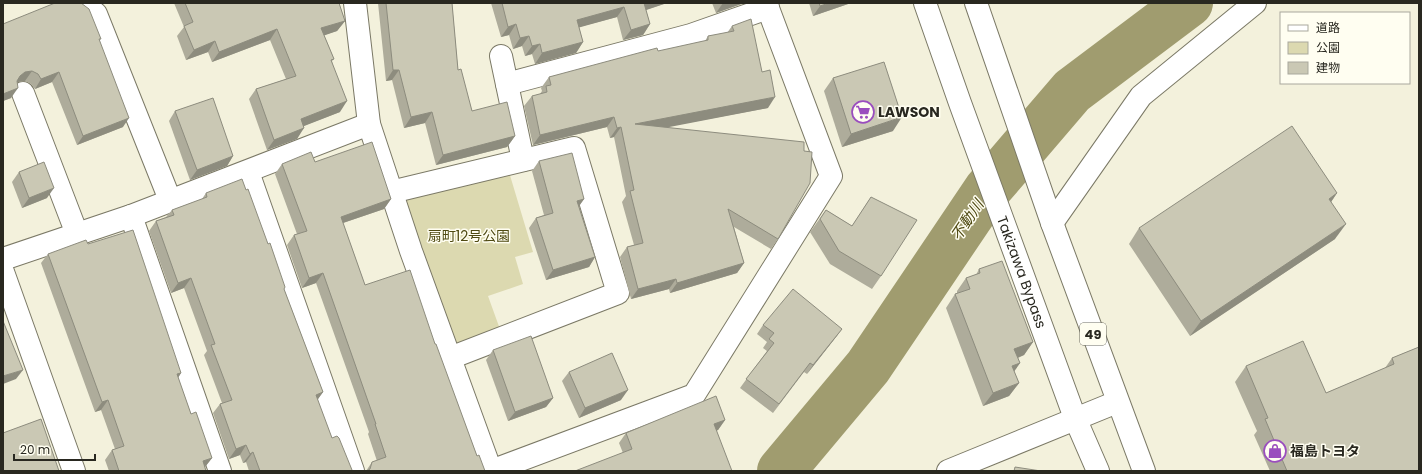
<svg xmlns="http://www.w3.org/2000/svg" width="1422" height="474" font-family="Poppins,'Noto Sans JP',sans-serif">
	<style>
		.green { fill: #dcd9b0 }
		.lines { fill: none; stroke-linecap: round; stroke-linejoin: round }
		.river { stroke: #a09c6f; stroke-width: 48 }
		.minor-casing { stroke: #7b7966; stroke-width: 24 }
		.highway-casing { stroke: #7b7966; stroke-width: 24 }
		.minor { stroke: #fff; stroke-width: 22 }
		.highway { stroke: #fff; stroke-width: 22 }
		.wall { fill: #aeac9b }
		.shaded-wall { fill: #8d8c7e }
		.building { fill: #cac8b4; stroke: #8d8c7e }
		.labels { text-anchor: middle; dominant-baseline: central; stroke-width: 3; stroke-linejoin: round; paint-order: stroke }
		.shield { fill: #fffef1; stroke: #69685f; stroke-width: 1 }
		.shield-label { font-size: 13px; font-weight: bold; fill: #292820 }
		.poi-label { font-size: 14px; font-weight: bold; fill: #292820; stroke: #fffef1; text-anchor: start }
		.park-label { font-size: 14px; fill: #4f4a12; stroke: #fffef1 }
		.street-label { font-size: 14px; fill: #292820; stroke: #fffef1 }
		.water-label { font-size: 15px; font-style: italic; fill: #4e4911; stroke: #fffef1 }
	</style>
	<rect width="100%" height="100%" fill="#f3f1dc"/>
	<!-- green -->
	<polygon class="green" points="509,172 533,252 515,257 523,284 488,296 501,332 453,351 403,200"/>
	<g class="lines">
		<!-- river -->
		<polyline class="river" points="781,471 868,367 988,189 1072,91 1189,3"/>
		<!-- minor casing -->
		<g class="minor-casing">
			<g id="minor">
				<polyline points="83,3 96,14 170,200"/>
				<polyline points="355,3 369,124 411,251 491,471"/>
				<polyline points="501,56 523,160"/>
				<polyline points="507,84 691,35 768,8"/>
				<polyline points="23,93 77,234"/>
				<polyline points="248,172 353,471"/>
				<polyline points="391,192 574,148 618,293 450,358"/>
				<polyline points="131,216 220,471"/>
				<polyline points="1052,223 1141,96 1255,3"/>
				<polyline points="3,259 131,216 369,124"/>
				<polyline points="3,272 74,471"/>
				<polyline points="491,471 694,395 831,176 766,3"/>
				<polyline points="948,471 1117,402"/>
			</g>
		</g>
		<!-- highway casing -->
		<g class="highway-casing">
			<g id="highway">
				<path id="s1" d="M925,3L960,103L1075,418L1098,471"/>
				<polyline points="976,3 1052,223 1144,471"/>
			</g>
		</g>
		<!-- minor -->
		<use href="#minor" class="minor"/>
		<!-- highway -->
		<use href="#highway" class="highway"/>
	</g>
	<!-- wall -->
	<g class="wall">
		<polygon points="174,3 339,3 345,21 337,31 324,35 334,59 332,61 340,112 303,126 297,139 267,150 249,99 256,89 286,79 270,40 212,62 208,52 186,60 177,36 184,27"/>
		<polygon points="378,3 452,3 458,70 472,111 515,136 507,147 436,165 425,123 404,128 392,80 386,81"/>
		<polygon points="491,3 667,3 646,10 650,24 643,35 623,40 617,17 579,27 583,42 576,53 535,64 532,54 525,56 522,46 513,49 509,35 501,37"/>
		<polygon points="712,3 744,3 716,13"/>
		<polygon points="809,3 851,3 813,16"/>
		<polygon points="3,24 101,39 99,40 123,127 77,145 52,82 35,89 31,84 25,81 18,82 17,82 11,98 3,101"/>
		<polygon points="732,26 768,108 665,127 778,239 771,249 734,227 744,263 737,273 670,293 669,289 631,299 620,257 627,247 634,245 622,202 626,196 614,137 610,138 607,127 533,145 524,106 532,96 540,94 542,91 541,88 549,77 705,41 708,36 727,33"/>
		<polygon points="833,78 893,131 842,147 824,91"/>
		<polygon points="175,111 233,156 227,166 190,180 169,121"/>
		<polygon points="539,161 584,199 579,206 595,257 589,267 546,280 529,228 536,218 544,215 532,171"/>
		<polygon points="315,162 391,199 384,209 343,223 365,285 435,344 477,456 485,471 366,471 372,462 377,461 368,434 369,432 316,283 302,288 287,245 294,235 297,234 275,174 282,164"/>
		<polygon points="19,172 47,198 22,208 12,182"/>
		<polygon points="206,193 284,289 323,392 317,400 332,438 352,470 353,471 249,471 246,462 243,463 240,455 229,459 213,413 220,404 222,403 204,355 207,351 184,288 171,293 149,231 156,221 166,217 172,210 202,199"/>
		<polygon points="1337,193 1331,202 1335,239 1190,336 1129,244 1139,228"/>
		<polygon points="871,197 881,276 872,289 830,264 810,232 826,210 852,226"/>
		<polygon points="88,244 181,373 178,378 191,414 212,458 205,467 206,471 109,471 105,460 112,450 115,449 101,410 95,412 41,263 48,254"/>
		<polygon points="979,269 1033,342 1024,355 1018,358 1020,363 1014,371 1019,383 1009,396 983,406 946,308 955,294 957,294 957,291 966,278 976,275"/>
		<polygon points="763,325 842,329 836,337 807,374 804,372 773,413 740,388 767,351 763,348 767,342 757,334"/>
		<polygon points="1419,347 1419,471 1270,471 1254,435 1257,431 1235,382 1246,366 1326,393 1385,368 1392,358"/>
		<polygon points="493,350 553,398 546,407 508,421 486,360"/>
		<polygon points="569,372 621,400 579,418 562,381"/>
		<polygon points="725,420 718,430 716,431 623,453 619,443 626,433"/>
	</g>
	<!-- shaded-wall -->
	<g class="shaded-wall">
		<polygon points="644,3 667,3 637,13"/>
		<polygon points="723,3 744,3 716,13"/>
		<polygon points="829,3 851,3 813,16 820,6"/>
		<polygon points="624,7 617,17 570,30 577,20"/>
		<polygon points="345,21 337,31 314,39 321,28"/>
		<polygon points="516,24 509,35 501,37 508,27"/>
		<polygon points="650,24 643,35 623,40 631,30"/>
		<polygon points="277,29 270,40 212,62 219,52"/>
		<polygon points="529,36 522,46 513,49 520,38"/>
		<polygon points="215,41 208,52 186,60 194,50"/>
		<polygon points="583,42 576,53 535,64 542,53"/>
		<polygon points="540,44 532,54 525,56 532,46"/>
		<polygon points="393,70 399,70 392,80 386,81"/>
		<polygon points="32,71 25,81 18,82 13,85 20,76 25,72"/>
		<polygon points="59,72 52,82 35,89 41,79"/>
		<polygon points="18,88 11,98 3,101 3,94"/>
		<polygon points="775,97 768,108 628,135 635,124"/>
		<polygon points="347,101 340,112 294,130 301,119"/>
		<polygon points="432,112 425,123 404,128 411,117"/>
		<polygon points="614,117 607,127 533,145 540,135"/>
		<polygon points="902,117 893,131 842,147 851,134"/>
		<polygon points="129,118 123,127 77,145 83,136"/>
		<polygon points="621,127 614,137 610,138 617,128"/>
		<polygon points="304,128 297,139 267,150 274,140"/>
		<polygon points="515,136 507,147 436,165 443,155"/>
		<polygon points="233,156 227,166 190,180 197,170"/>
		<polygon points="54,188 47,198 22,208 29,198"/>
		<polygon points="1337,193 1327,208 1329,199"/>
		<polygon points="391,199 384,209 334,226 341,217"/>
		<polygon points="584,199 577,209 577,201"/>
		<polygon points="1346,224 1335,239 1190,336 1201,321"/>
		<polygon points="595,257 589,267 546,280 553,270"/>
		<polygon points="744,263 737,273 670,293 677,283"/>
		<polygon points="323,273 316,283 302,288 309,278"/>
		<polygon points="191,278 184,288 171,293 178,283"/>
		<polygon points="676,279 669,289 631,299 638,289"/>
		<polygon points="842,329 836,337 807,374 813,365"/>
		<polygon points="1033,342 1024,355 1005,363 1014,349"/>
		<polygon points="1020,363 1011,376 1012,366"/>
		<polygon points="23,370 16,379 3,384 3,376"/>
		<polygon points="181,373 175,382 177,374"/>
		<polygon points="1019,383 1009,396 983,406 993,393"/>
		<polygon points="628,390 621,400 579,418 585,408"/>
		<polygon points="323,392 316,402 316,395"/>
		<polygon points="553,398 546,407 508,421 515,412"/>
		<polygon points="108,400 101,410 95,412 102,402"/>
		<polygon points="725,420 718,430 707,434 714,424"/>
		<polygon points="246,445 240,455 229,459 236,449"/>
		<polygon points="253,452 246,462 243,463 250,454"/>
		<polygon points="212,458 205,467 196,471 203,461"/>
	</g>
	<!-- building -->
	<g class="building">
		<polygon points="55,3 81,3 89,9 101,39 99,39 129,118 83,136 59,72 41,79 38,74 32,71 25,72 20,76 17,81 18,88 3,94 3,24"/>
		<polygon points="185,3 339,3 345,21 321,28 334,59 331,60 347,101 301,119 304,128 274,140 256,89 296,76 277,29 219,52 215,41 194,50 184,26 193,22"/>
		<polygon points="386,3 452,3 458,70 461,69 472,111 507,102 515,136 443,155 432,112 411,117 399,70 393,70"/>
		<polygon points="502,3 644,3 650,24 631,30 624,7 577,20 583,42 542,53 540,44 532,46 529,36 520,38 516,24 508,27"/>
		<polygon points="819,3 829,3 820,6"/>
		<polygon points="751,19 762,72 770,70 775,97 635,124 804,142 804,151 812,152 810,183 778,239 728,209 744,263 677,283 676,279 638,289 627,247 643,243 630,191 634,190 621,127 617,128 614,117 540,135 532,96 547,92 546,86 551,85 549,77 657,48 658,51 708,40 708,36 734,31 732,26"/>
		<polygon points="884,62 902,117 851,134 833,78"/>
		<polygon points="213,98 233,156 197,170 175,111"/>
		<polygon points="1292,126 1337,193 1329,199 1346,224 1201,321 1139,228"/>
		<polygon points="372,142 391,199 341,217 365,285 410,270 435,344 436,344 477,456 479,455 485,471 367,471 370,469 372,462 386,457 375,424 376,424 323,273 309,278 294,235 307,231 282,164 311,152 315,162"/>
		<polygon points="572,153 584,199 577,201 595,257 553,270 536,218 553,213 539,161"/>
		<polygon points="44,162 54,188 29,198 19,172"/>
		<polygon points="242,179 246,190 248,189 268,244 270,243 285,287 284,289 323,392 316,395 332,438 337,436 339,438 352,470 353,471 260,471 253,452 250,454 246,445 236,449 220,404 232,400 211,345 215,344 191,278 178,283 156,221 174,215 172,210 207,197 206,193"/>
		<polygon points="871,197 917,220 881,276 839,251 820,219 826,210 852,226"/>
		<polygon points="133,230 181,373 177,374 191,414 196,412 212,458 203,461 206,471 119,471 112,450 124,446 108,400 102,402 48,254 86,240 88,244"/>
		<polygon points="1002,261 1033,342 1014,349 1020,363 1012,366 1019,383 993,393 955,294 970,289 966,278 980,273 979,269"/>
		<polygon points="793,289 842,329 813,365 810,363 779,404 746,379 774,343 769,339 774,333 763,325"/>
		<polygon points="3,321 23,370 3,376"/>
		<polygon points="531,336 553,398 515,412 493,350"/>
		<polygon points="1303,341 1326,393 1394,364 1392,358 1419,347 1419,471 1287,471 1265,419 1268,418 1246,366"/>
		<polygon points="612,353 628,390 585,408 569,372"/>
		<polygon points="716,396 725,420 714,424 732,471 575,471 632,449 626,433"/>
		<polygon points="41,419 59,471 3,471 3,433"/>
		<polygon points="1015,467 1041,471 1014,471"/>
	</g>
	<!-- icons -->
	<defs>
		<g id="supermarket-ring" transform="scale(1.15)"><circle r="9.5" fill="#fffef1" stroke="#9a4dbe" stroke-width="1.5"/><path d="M-6-5.5h2.5l.6 2H6L4.5 2H-2.5L-4.4-4H-6ZM-1.5 3.2a1.3 1.3 0 1 0 .1 0ZM3 3.2a1.3 1.3 0 1 0 .1 0Z" fill="#9a4dbe"/></g>
		<g id="shop-ring" transform="scale(1.15)"><circle r="9.5" fill="#fffef1" stroke="#9a4dbe" stroke-width="1.5"/><path d="M-5-2.5h2.3a2.7 3.5 0 0 1 5.4 0H5L5.5 6h-11ZM-1.5-2.5h3a1.5 2.3 0 0 0-3 0Z" fill="#9a4dbe"/></g>
	</defs>
	<g fill-rule="evenodd">
		<use href="#supermarket-ring" x="863" y="112"/>
		<use href="#shop-ring" x="1275" y="451"/>
	</g>
	<g class="labels">
		<!-- shield labels -->
		<rect class="shield" x="1080" y="323" width="26" height="22" rx="3"/>
		<g class="shield-label">
			<text x="1093" y="334">49</text>
		</g>
		<!-- poi labels -->
		<g class="poi-label">
			<text x="878" y="112">LAWSON</text>
			<text x="1290" y="451">福島トヨタ</text>
		</g>
		<!-- park labels -->
		<g class="park-label">
			<text x="469" y="236">扇町12号公園</text>
		</g>
		<!-- street labels -->
		<g class="street-label">
			<text stroke="none"><textPath href="#s1" startOffset="286">Takizawa Bypass</textPath></text>
		</g>
		<!-- water labels -->
		<g class="water-label">
			<text transform="translate(967 220) rotate(-56)">不動川</text>
		</g>
	</g>
	<!-- border -->
	<rect width="1422" height="474" fill="none" stroke="#292820" stroke-width="8"/>
	<!-- legend -->
	<rect x="1280" y="12" width="130" height="72" fill="#fffef1" stroke="#a9a89d"/>
	<rect x="1288" y="25" width="20" height="6" fill="#ffffff" stroke="#a9a89d"/>
	<text x="1316" y="32" font-size="12" fill="#292820">道路</text>
	<rect x="1288" y="42" width="20" height="12" fill="#dcd9b0" stroke="#a9a89d"/>
	<text x="1316" y="52" font-size="12" fill="#292820">公園</text>
	<rect x="1288" y="62" width="20" height="12" fill="#cac8b4" stroke="#a9a89d"/>
	<text x="1316" y="72" font-size="12" fill="#292820">建物</text>
	<!-- scale -->
	<path d="M14 454v6h81v-6" fill="none" stroke="#292820" stroke-width="2"/>
	<text x="20" y="454" font-size="12" fill="#292820" stroke="#fffef1" stroke-width="3" paint-order="stroke">20 m</text>
</svg>
